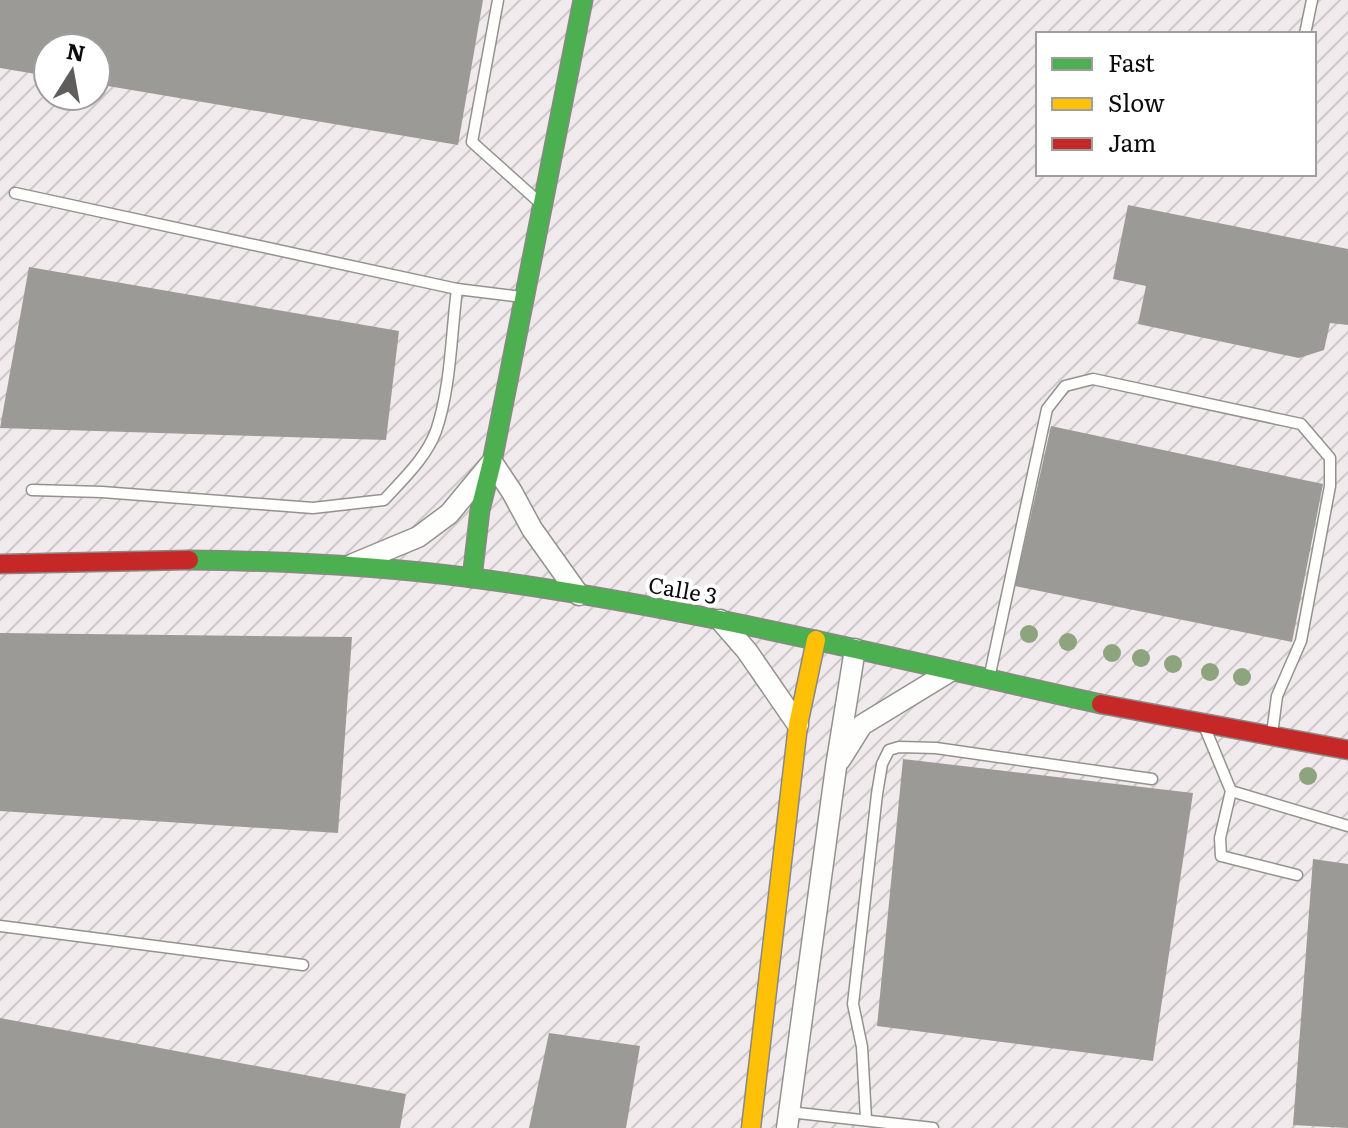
<svg xmlns="http://www.w3.org/2000/svg" width="1348" height="1128" font-family="Literata,serif">
	<style>
		.industrial { fill: url(#industrial-furrows); fill-rule: evenodd }
		.building { fill: #9c9a96 }
		.lines { fill: none; stroke-linecap: round; stroke-linejoin: round }
		.lane-casing { stroke: #93928f; stroke-width: 13 }
		.street-casing { stroke: #93928f; stroke-width: 23 }
		.fast-casing { stroke: #8a8885; stroke-width: 21 }
		.slow-casing { stroke: #8a8885; stroke-width: 21 }
		.jam-casing { stroke: #8a8885; stroke-width: 21 }
		.lane { stroke: #fefefd; stroke-width: 10 }
		.street { stroke: #fefefd; stroke-width: 20 }
		.fast { stroke: #4caf50; stroke-width: 18 }
		.slow { stroke: #ffc107; stroke-width: 18 }
		.jam { stroke: #c62828; stroke-width: 18 }
		.tree { fill: #8da47e }
		.labels { text-anchor: middle; dominant-baseline: central; stroke-width: 8; stroke-linejoin: round; paint-order: stroke }
		.street-label { font-size: 22px; fill: #0c0c0c; stroke: #fff }
	</style>
	<defs>
		<pattern id="industrial-furrows" width="10" height="10" patternUnits="userSpaceOnUse" patternTransform="scale(2)"><rect width="10" height="10" fill="#f1eaed"/><path d="M-1 1l2-2M0 10L10 0M9 11l2-2" fill="none" stroke="#cdc8ca"/></pattern>
	</defs>
	<rect width="100%" height="100%" fill="#faf7f0"/>
	<!-- industrial -->
	<path class="industrial" d="M0,0H1348V1128H0ZM1038,34H1314V174H1038ZM48,48H96V96H48Z"/>
	<!-- building -->
	<g class="building">
		<polygon points="0,0 483,0 458,145 96,84 96,48 48,48 48,76 0,68"/>
		<polygon points="1128,205 1348,249 1348,325 1330,323 1324,350 1299,358 1138,324 1146,286 1113,279"/>
		<polygon points="29,267 399,331 386,440 0,428"/>
		<polygon points="1051,426 1323,484 1292,642 1015,586"/>
		<polygon points="0,633 352,637 338,833 0,811"/>
		<polygon points="903,759 1193,793 1153,1061 877,1026"/>
		<polygon points="1313,859 1348,864 1348,1128 1293,1125"/>
		<polygon points="0,1018 406,1094 400,1128 0,1128"/>
		<polygon points="549,1033 640,1046 626,1128 529,1128"/>
	</g>
	<g class="lines">
		<!-- lane casing -->
		<g class="lane-casing">
			<g id="lane">
				<polyline points="498,0 472,142 539,202"/>
				<polyline points="1305,34 1312,0"/>
				<polyline points="15,193 457,289 522,297"/>
				<path d="M32,490L102,492L313,508L384,500C403,479 426,458 436,431C451,387 451,335 457,289"/>
				<polyline points="990,674 1047,409 1065,386 1093,379 1301,424 1330,458 1330,486 1301,641 1277,696 1272,734"/>
				<polyline points="1205,728 1231,791 1220,838 1221,856 1297,875"/>
				<polyline points="1231,791 1348,826"/>
				<polyline points="0,926 303,965"/>
				<polyline points="789,1112 933,1128"/>
				<polyline points="866,1119 862,1047 853,1004 877,794 882,764 889,750 899,747 936,748 1152,779"/>
			</g>
		</g>
		<!-- street casing -->
		<g class="street-casing">
			<g id="street">
				<polyline points="353,564 418,537 449,514 492,462 512,492 532,529 579,595"/>
				<polyline points="720,620 747,651 798,725"/>
				<polyline points="840,760 862,725 949,672"/>
				<polyline points="787,1128 836,767 855,649"/>
			</g>
		</g>
		<!-- fast casing -->
		<g class="fast-casing">
			<g id="fast">
				<path d="M189,560C284,561 379,566 473,578C685,606 893,658 1101,704"/>
				<polyline points="472,578 480,510 492,462 583,0"/>
			</g>
		</g>
		<!-- slow casing -->
		<g class="slow-casing">
			<polyline id="slow" points="751,1128 798,725 816,640"/>
		</g>
		<!-- jam casing -->
		<g class="jam-casing">
			<g id="jam">
				<polyline points="0,564 189,560"/>
				<polyline points="1101,704 1348,750"/>
			</g>
		</g>
		<!-- lane -->
		<use href="#lane" class="lane"/>
		<!-- street -->
		<use href="#street" class="street"/>
		<!-- fast -->
		<use href="#fast" class="fast"/>
		<!-- slow -->
		<use href="#slow" class="slow"/>
		<!-- jam -->
		<use href="#jam" class="jam"/>
	</g>
	<!-- trees -->
	<g class="tree">
		<circle cx="1029" cy="634" r="9"/>
		<circle cx="1068" cy="642" r="9"/>
		<circle cx="1112" cy="653" r="9"/>
		<circle cx="1141" cy="658" r="9"/>
		<circle cx="1173" cy="664" r="9"/>
		<circle cx="1210" cy="672" r="9"/>
		<circle cx="1242" cy="677" r="9"/>
		<circle cx="1308" cy="776" r="9"/>
	</g>
	<g class="labels">
		<!-- street labels -->
		<g class="street-label">
			<text transform="translate(683 589) rotate(10)">Calle 3</text>
		</g>
	</g>
	<!-- legend -->
	<rect x="1036" y="32" width="280" height="144" fill="#ffffff" stroke="#9e9e9e" stroke-width="2"/>
	<rect x="1052" y="58" width="40" height="12" fill="#4caf50" stroke="#9e9e9e" stroke-width="2"/>
	<text x="1108" y="72" font-size="24" fill="#0c0c0c">Fast</text>
	<rect x="1052" y="98" width="40" height="12" fill="#ffc107" stroke="#9e9e9e" stroke-width="2"/>
	<text x="1108" y="112" font-size="24" fill="#0c0c0c">Slow</text>
	<rect x="1052" y="138" width="40" height="12" fill="#c62828" stroke="#9e9e9e" stroke-width="2"/>
	<text x="1108" y="152" font-size="24" fill="#0c0c0c">Jam</text>
	<!-- north arrow -->
	<g transform="translate(72 72) rotate(11)"><circle r="38" fill="#ffffff" stroke="#9e9e9e" stroke-width="2"/>
	<path d="M0-6L14 30L0 20L-14 30Z" fill="#5f5e5c"/>
	<text y="-12" font-size="22" font-weight="bold" text-anchor="middle" fill="#0c0c0c">N</text>
	</g>
</svg>
